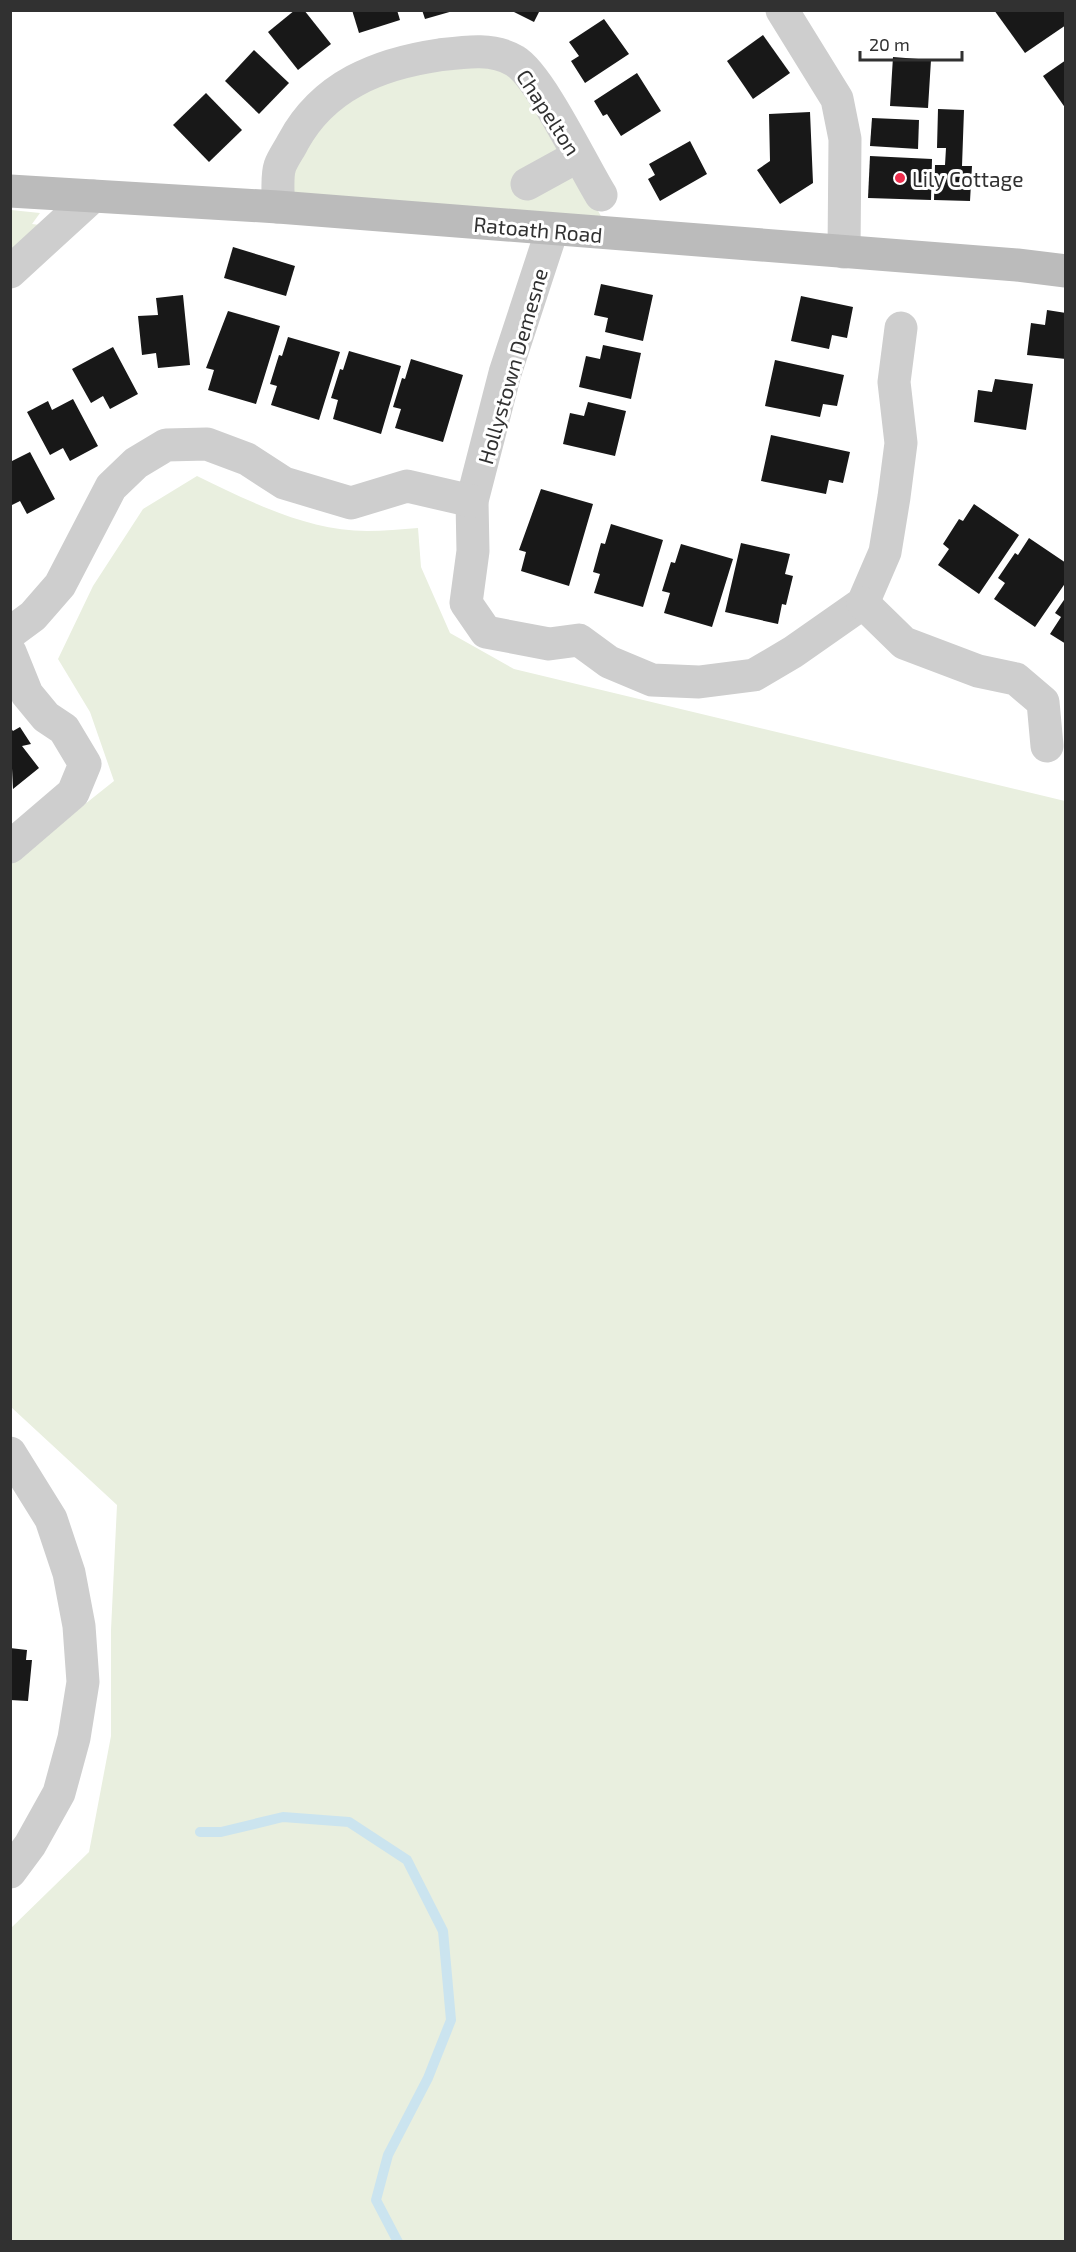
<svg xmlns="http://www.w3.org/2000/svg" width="1076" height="2252" font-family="'Exo 2',sans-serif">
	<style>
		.green { fill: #e9efdf }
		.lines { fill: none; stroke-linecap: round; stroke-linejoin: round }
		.stream { stroke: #cbe4ef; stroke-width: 10 }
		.building { fill: #181818 }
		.street { stroke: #cecece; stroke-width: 33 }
		.secondary { stroke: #bbb; stroke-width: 33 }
		.poi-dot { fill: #ee2d4c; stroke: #fff; stroke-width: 2 }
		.labels { text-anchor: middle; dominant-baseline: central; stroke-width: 6; stroke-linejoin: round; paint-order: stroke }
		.street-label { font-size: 21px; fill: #313131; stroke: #fff }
		.poi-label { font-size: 21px; fill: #313131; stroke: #fff; text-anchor: start }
	</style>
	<rect width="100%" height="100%" fill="#fff"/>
	<!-- green -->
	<g class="green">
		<polygon points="493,56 547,119 602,218 286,199 287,170 347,88"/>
		<polygon points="11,210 40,213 32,224 48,226 11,265"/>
		<path d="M197,476C249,501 307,531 367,531C384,531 401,529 418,528L421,567L450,633L514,669L1065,801V2241L11,2242V1928L89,1852L111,1736V1630L117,1505L11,1407V863L114,781L90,712L58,659L93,586L143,509Z"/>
	</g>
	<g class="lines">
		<!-- stream -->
		<polyline class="stream" points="200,1832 221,1832 283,1817 349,1822 407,1860 443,1931 451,2020 428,2078 388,2155 376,2200 398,2242"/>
	</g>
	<!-- building -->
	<g class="building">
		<polygon points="295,10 304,10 331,44 298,70 268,32"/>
		<polygon points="352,10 397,10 400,20 359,33"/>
		<polygon points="422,10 453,10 453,11 425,19"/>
		<polygon points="510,10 540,10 534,22"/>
		<polygon points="994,10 1066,10 1066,25 1025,53"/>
		<polygon points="604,19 629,54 585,83 571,61 579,56 569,42"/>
		<polygon points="763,35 790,73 753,99 727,61"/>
		<polygon points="254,50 289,83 259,114 225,81"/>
		<polygon points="893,57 931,60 928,108 890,106"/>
		<polygon points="1066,60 1066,109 1043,76"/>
		<polygon points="637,73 661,111 621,136 607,114 603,116 594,101"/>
		<polygon points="206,93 242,130 209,162 173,125"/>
		<polygon points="938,109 964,110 962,166 972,166 970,201 934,200 935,165 945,165 946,148 937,148"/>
		<polygon points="810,112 813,183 780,204 757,170 770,161 769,114"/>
		<polygon points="872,118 919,120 918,149 870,146"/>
		<polygon points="690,141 707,174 660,201 648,179 655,175 649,164"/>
		<polygon points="870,156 932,159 931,200 868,198"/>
		<polygon points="233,247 295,266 286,296 224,278"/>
		<polygon points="601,284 653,295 643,341 605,332 608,318 594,315"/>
		<polygon points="183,295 190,365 158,368 156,353 142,355 138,316 158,315 156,298"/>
		<polygon points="801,296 853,307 847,338 832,335 829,349 791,341"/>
		<polygon points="1047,310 1066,313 1066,359 1027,355 1031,323 1045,325"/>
		<polygon points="228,311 280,326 256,404 208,390 214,370 206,368"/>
		<polygon points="288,337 340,352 319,420 271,405 277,386 270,384 279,355 282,356"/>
		<polygon points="603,345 641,353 631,399 579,387 586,356 600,359"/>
		<polygon points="113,347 138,394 110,409 103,396 91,403 72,369"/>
		<polygon points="349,351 401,366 381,434 333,419 338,400 331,398 340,369 343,370"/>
		<polygon points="411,359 463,375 443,442 395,428 401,409 393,407 402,378 405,379"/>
		<polygon points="775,360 844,375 837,406 823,404 820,417 765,406"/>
		<polygon points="995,379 1033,384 1026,430 974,422 978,390 992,392"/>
		<polygon points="73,399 98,446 70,461 63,448 50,455 27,412 48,401 52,410"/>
		<polygon points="588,402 626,411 615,456 563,444 570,413 584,416"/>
		<polygon points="771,435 850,452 843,483 829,480 826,494 761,481"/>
		<polygon points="30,452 55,499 27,514 20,501 10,506 10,462"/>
		<polygon points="541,489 593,504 569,586 521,571 526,552 519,550"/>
		<polygon points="974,504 1019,535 979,594 938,565 949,549 943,544 959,519 963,521"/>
		<polygon points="611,524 663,540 643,607 594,593 600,574 593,572 601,543 605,544"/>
		<polygon points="1029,538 1066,563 1066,582 1035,627 994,599 1005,583 998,578 1015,553 1018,555"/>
		<polygon points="741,543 790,554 785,574 793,576 786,605 782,604 778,624 725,612"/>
		<polygon points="681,544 733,559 712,627 664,613 670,593 662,591 671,562 675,563"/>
		<polygon points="1066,597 1066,644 1050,634 1061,617 1055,613"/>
		<polygon points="10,727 13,731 20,727 31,744 22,746 39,768 13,789"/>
		<polygon points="10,1648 27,1650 26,1660 32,1660 28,1701 10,1700"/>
	</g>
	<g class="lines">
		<!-- street -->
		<g class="street">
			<polyline points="782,10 837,99 845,139 844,252"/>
			<polyline points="527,184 578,156"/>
			<path d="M278,207C279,195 276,178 280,166C283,158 289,150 293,142C323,86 378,64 439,55C463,52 493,47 515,61C540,76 583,166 601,195"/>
			<polyline points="552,230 505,373 472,501 473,551 466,603 486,632 549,644 579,640 609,662 652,680 699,682 754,675 793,652 863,603 885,552 894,497 901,443 894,382 901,328"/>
			<polyline points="10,272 93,196"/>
			<polyline points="863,603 904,643 978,671 1016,679 1043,702 1047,746"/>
			<polyline points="10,633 33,616 60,585 111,487 136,463 166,445 207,444 247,459 284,483 351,503 407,486 472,501"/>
			<polyline points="10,652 27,694 46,717 64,729 85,764 73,793 10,847"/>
			<polyline points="10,1453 51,1519 69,1573 79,1626 83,1682 74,1738 59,1793 30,1845 10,1872"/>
		</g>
		<!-- secondary -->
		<polyline class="secondary" points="10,191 278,207 1017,265 1066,271"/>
	</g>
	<!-- markers -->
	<circle class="poi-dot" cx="900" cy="178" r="6"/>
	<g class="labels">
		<!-- street labels -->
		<g class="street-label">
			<text transform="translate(549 112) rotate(57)">Chapelton</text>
			<text transform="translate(538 229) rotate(5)">Ratoath Road</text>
			<text transform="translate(512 366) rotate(-74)">Hollystown Demesne</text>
		</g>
		<!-- poi labels -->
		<g class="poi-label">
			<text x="912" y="178">Lily Cottage</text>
		</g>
	</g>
	<!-- border -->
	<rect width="1076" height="2252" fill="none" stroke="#313131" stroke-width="24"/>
	<!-- scale -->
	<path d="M860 51v9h102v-9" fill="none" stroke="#313131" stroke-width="3"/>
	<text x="869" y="51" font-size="18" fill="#313131" stroke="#ffffff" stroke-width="4.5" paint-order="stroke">20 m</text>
</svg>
